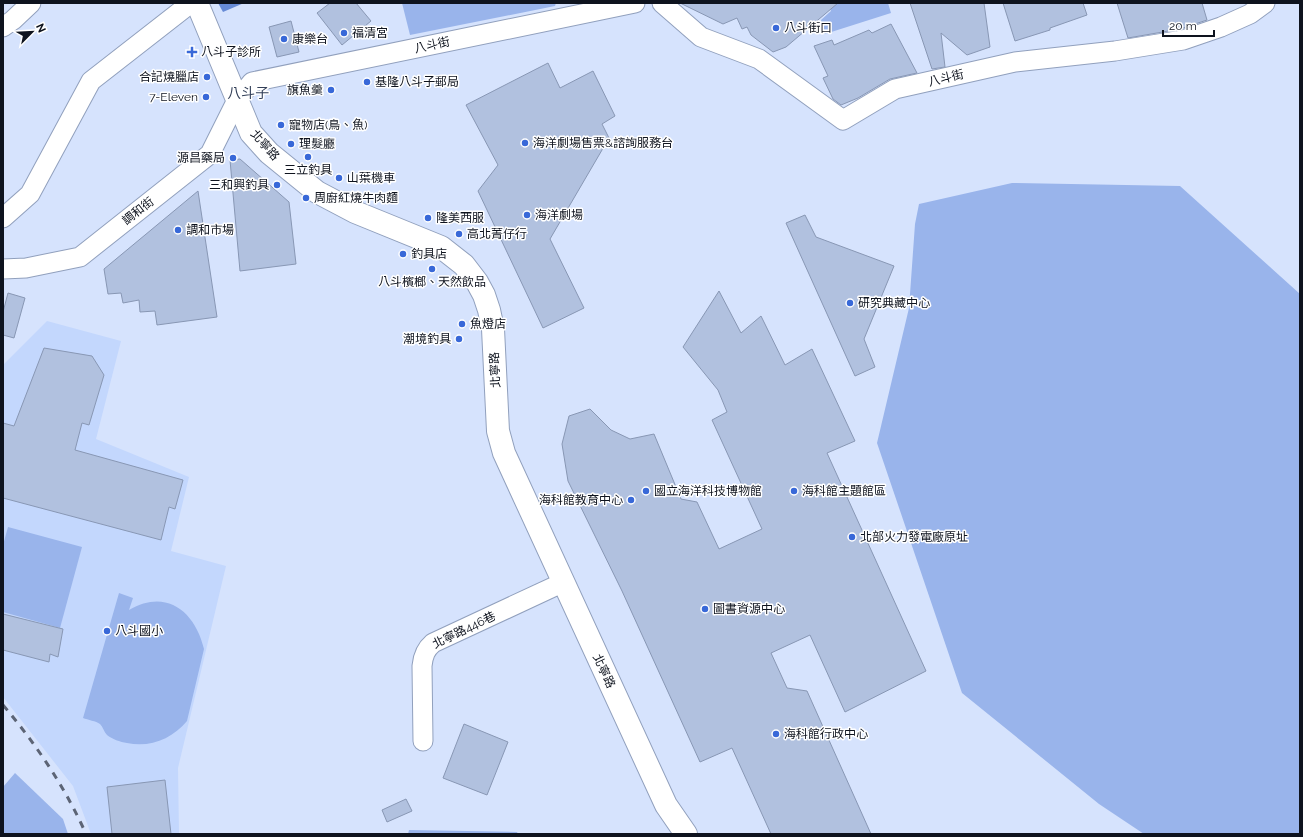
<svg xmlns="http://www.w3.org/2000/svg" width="1303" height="837" font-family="Raleway,'Noto Sans TC',sans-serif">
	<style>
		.built { fill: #c3d7fd }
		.green { fill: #99b4eb }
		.water { fill: #678bd6 }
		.building { fill: #b1c1df; stroke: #8897b4 }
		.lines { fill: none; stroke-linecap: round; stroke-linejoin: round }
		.minor-casing { stroke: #91a0bd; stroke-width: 21 }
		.major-casing { stroke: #91a0bd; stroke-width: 24 }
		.minor { stroke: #fff; stroke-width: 19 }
		.major { stroke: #fff; stroke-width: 22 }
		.rail { stroke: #5c6475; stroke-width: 3; stroke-dasharray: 7 7; stroke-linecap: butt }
		.poi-dot { fill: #3868d8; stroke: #fff; stroke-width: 1.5 }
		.labels { text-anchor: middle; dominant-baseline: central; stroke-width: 3; stroke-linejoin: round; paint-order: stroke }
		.poi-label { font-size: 12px; fill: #0e131e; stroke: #fff; text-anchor: start }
		.street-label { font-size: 12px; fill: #0e131e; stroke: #fff }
		.quarter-label { font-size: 14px; fill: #323f58; stroke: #fff }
	</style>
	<rect width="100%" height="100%" fill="#d6e3fd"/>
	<!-- built -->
	<polygon class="built" points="47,321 121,341 96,439 189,477 171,551 226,566 178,768 179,834 91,834 73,786 3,697 3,365"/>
	<!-- green -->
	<g class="green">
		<polygon points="402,3 556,3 555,6 410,35"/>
		<polygon points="828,3 888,3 891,13 825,34 821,20 831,11"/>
		<polygon points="1012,183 1180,186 1300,294 1300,834 1144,834 1099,804 962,693 877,443 909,308 915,224 919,204"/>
		<polygon points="8,527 82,547 60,628 3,612 3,545"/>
		<path d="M119,593L133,598L129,610C166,588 195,611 204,649L187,721C172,739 150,748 127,743C120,742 112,739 107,735C104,732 103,727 100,724C96,721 88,720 83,718Z"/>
		<polygon points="15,773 63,819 68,834 3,834 3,787"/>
		<polygon points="409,830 517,832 518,834 408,834"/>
	</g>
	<!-- water -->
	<polygon class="water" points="218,3 244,3 223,12"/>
	<!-- building -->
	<g class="building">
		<polygon points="330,3 356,3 371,21 342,45 317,13"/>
		<polygon points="680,3 838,3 786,47 773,52 751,35 747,27 742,29 737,18 723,24"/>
		<polygon points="910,3 984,3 990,47 967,55 941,33 945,67 932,69"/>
		<polygon points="1003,3 1083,3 1087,15 1050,28 1050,30 1015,41"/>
		<polygon points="1117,3 1202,3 1207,20 1180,29 1128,38"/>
		<polygon points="291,21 299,52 277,57 269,27"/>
		<polygon points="891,24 917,73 890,79 858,98 841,105 833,99 823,78 828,76 814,46 832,40 834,45 869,30 872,33"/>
		<polygon points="548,63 560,88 593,71 615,116 602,124 609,138 550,239 584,308 543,328 478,191 498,165 466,105"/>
		<polygon points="240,159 289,202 296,264 240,271 230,160"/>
		<polygon points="198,191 217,317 157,325 155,311 140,312 139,300 123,303 121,293 108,294 104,269"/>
		<polygon points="805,215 816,237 894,266 864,339 875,367 855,376 786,223"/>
		<polygon points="719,291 741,333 761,316 785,365 812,349 855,441 827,453 926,671 845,712 810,635 771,653 787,688 807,691 871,834 771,834 732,748 700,762 622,591 568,481 562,444 569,416 590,409 611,430 630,439 654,434 681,499 697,502 719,549 762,529 712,420 727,412 718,390 683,347"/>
		<polygon points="8,293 25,298 14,338 3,335 3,312"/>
		<polygon points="44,348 92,356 104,375 89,425 82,423 75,450 183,480 175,509 169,507 161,540 3,498 3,423 14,426"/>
		<polygon points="3,614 63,629 58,657 50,654 49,662 3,650"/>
		<polygon points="464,724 508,742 487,795 443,778"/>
		<polygon points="165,780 171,834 112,834 107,787"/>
		<polygon points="406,799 412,811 387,822 382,810"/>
	</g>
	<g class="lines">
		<!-- minor casing -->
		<g class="minor-casing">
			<g id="minor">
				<polyline points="662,3 701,37 759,59 843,120 895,89 1015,62 1115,51 1183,40 1221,27 1250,14 1265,3"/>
				<polyline points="3,27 13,20 31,3"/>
				<polyline points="3,218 30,194 91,81 191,3"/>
				<polyline points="3,269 26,268 80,257 210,154 237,100 252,82 635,3"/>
				<path d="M423,741L422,666C423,655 426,649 433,643L564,582"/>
			</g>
		</g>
		<!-- major casing -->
		<g class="major-casing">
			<polyline id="major" points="197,3 251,133 269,153 317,192 355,212 441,247 464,265 477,282 484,295 489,310 493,329 498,431 504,453 666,805 686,834"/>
		</g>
		<!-- minor -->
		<use href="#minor" class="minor"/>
		<!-- major -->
		<use href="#major" class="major"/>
		<!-- rail -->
		<path class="rail" d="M3,705C36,744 65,787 86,834"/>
	</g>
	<!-- markers -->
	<g class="poi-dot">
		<circle cx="776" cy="28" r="4"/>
		<circle cx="344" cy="33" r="4"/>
		<circle cx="284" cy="39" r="4"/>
		<path d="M190 46h4v4h4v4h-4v4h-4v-4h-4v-4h4z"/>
		<circle cx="207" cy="77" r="4"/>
		<circle cx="367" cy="82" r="4"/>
		<circle cx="331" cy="90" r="4"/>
		<circle cx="206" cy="97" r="4"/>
		<circle cx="281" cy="125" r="4"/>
		<circle cx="525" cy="143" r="4"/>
		<circle cx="291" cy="144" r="4"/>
		<circle cx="308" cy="157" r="4"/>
		<circle cx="233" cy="158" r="4"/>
		<circle cx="339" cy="178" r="4"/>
		<circle cx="277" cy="185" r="4"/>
		<circle cx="306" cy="198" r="4"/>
		<circle cx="527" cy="215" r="4"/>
		<circle cx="428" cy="218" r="4"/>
		<circle cx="178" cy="230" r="4"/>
		<circle cx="459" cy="234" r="4"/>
		<circle cx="403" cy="254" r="4"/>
		<circle cx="432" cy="269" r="4"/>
		<circle cx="850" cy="303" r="4"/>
		<circle cx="462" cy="324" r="4"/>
		<circle cx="459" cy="339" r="4"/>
		<circle cx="646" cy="491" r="4"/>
		<circle cx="794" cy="491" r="4"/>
		<circle cx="631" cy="500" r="4"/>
		<circle cx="852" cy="537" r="4"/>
		<circle cx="705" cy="609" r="4"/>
		<circle cx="107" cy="631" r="4"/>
		<circle cx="776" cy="734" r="4"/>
	</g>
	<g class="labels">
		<!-- poi labels -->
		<g class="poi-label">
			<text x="784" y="28">八斗街口</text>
			<text x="352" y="33">福清宮</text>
			<text x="292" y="39">康樂台</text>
			<text x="201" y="52">八斗子診所</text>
			<text x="199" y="77" text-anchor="end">合記燒臘店</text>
			<text x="375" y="82">基隆八斗子郵局</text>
			<text x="323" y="90" text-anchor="end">旗魚羹</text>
			<text x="198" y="97" text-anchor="end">7-Eleven</text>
			<text x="289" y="125">寵物店(鳥、魚)</text>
			<text x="533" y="143">海洋劇場售票&amp;諮詢服務台</text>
			<text x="299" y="144">理髮廳</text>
			<text x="225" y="158" text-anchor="end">源昌藥局</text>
			<text x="308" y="170" text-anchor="middle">三立釣具</text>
			<text x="347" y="178">山葉機車</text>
			<text x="269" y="185" text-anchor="end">三和興釣具</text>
			<text x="314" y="198">周廚紅燒牛肉麵</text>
			<text x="535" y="215">海洋劇場</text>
			<text x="436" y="218">隆美西服</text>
			<text x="186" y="230">調和市場</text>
			<text x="467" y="234">高北菁仔行</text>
			<text x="411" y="254">釣具店</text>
			<text x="432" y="282" text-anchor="middle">八斗檳榔、天然飲品</text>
			<text x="858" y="303">研究典藏中心</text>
			<text x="470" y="324">魚燈店</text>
			<text x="451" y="339" text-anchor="end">潮境釣具</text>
			<text x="654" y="491">國立海洋科技博物館</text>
			<text x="802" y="491">海科館主題館區</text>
			<text x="623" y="500" text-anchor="end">海科館教育中心</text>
			<text x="860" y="537">北部火力發電廠原址</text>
			<text x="713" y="609">圖書資源中心</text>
			<text x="115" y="631">八斗國小</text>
			<text x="784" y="734">海科館行政中心</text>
		</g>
		<!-- street labels -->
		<g class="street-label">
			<text transform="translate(432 45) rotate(-12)">八斗街</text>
			<text transform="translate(946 78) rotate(-13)">八斗街</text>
			<text transform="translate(265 145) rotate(48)">北寧路</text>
			<text transform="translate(138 211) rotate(-38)">調和街</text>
			<text transform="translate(495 370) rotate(-93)">北寧路</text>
			<text transform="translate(464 630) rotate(-26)">北寧路446巷</text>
			<text transform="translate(604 671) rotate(65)">北寧路</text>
		</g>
		<!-- quarter labels -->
		<g class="quarter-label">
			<text x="248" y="93">八斗子</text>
		</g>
	</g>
	<!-- border -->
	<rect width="1303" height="837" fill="none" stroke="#0e131e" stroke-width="8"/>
	<!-- north arrow -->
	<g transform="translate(32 32) rotate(66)" stroke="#ffffff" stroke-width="3" paint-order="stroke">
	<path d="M0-3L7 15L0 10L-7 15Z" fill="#0e131e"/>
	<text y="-6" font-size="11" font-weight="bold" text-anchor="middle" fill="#0e131e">N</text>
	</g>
	<!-- scale -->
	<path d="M1163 30v6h51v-6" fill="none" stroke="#0e131e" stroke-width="2"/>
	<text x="1169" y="30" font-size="12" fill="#0e131e" stroke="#ffffff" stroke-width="3" paint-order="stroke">20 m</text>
</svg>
